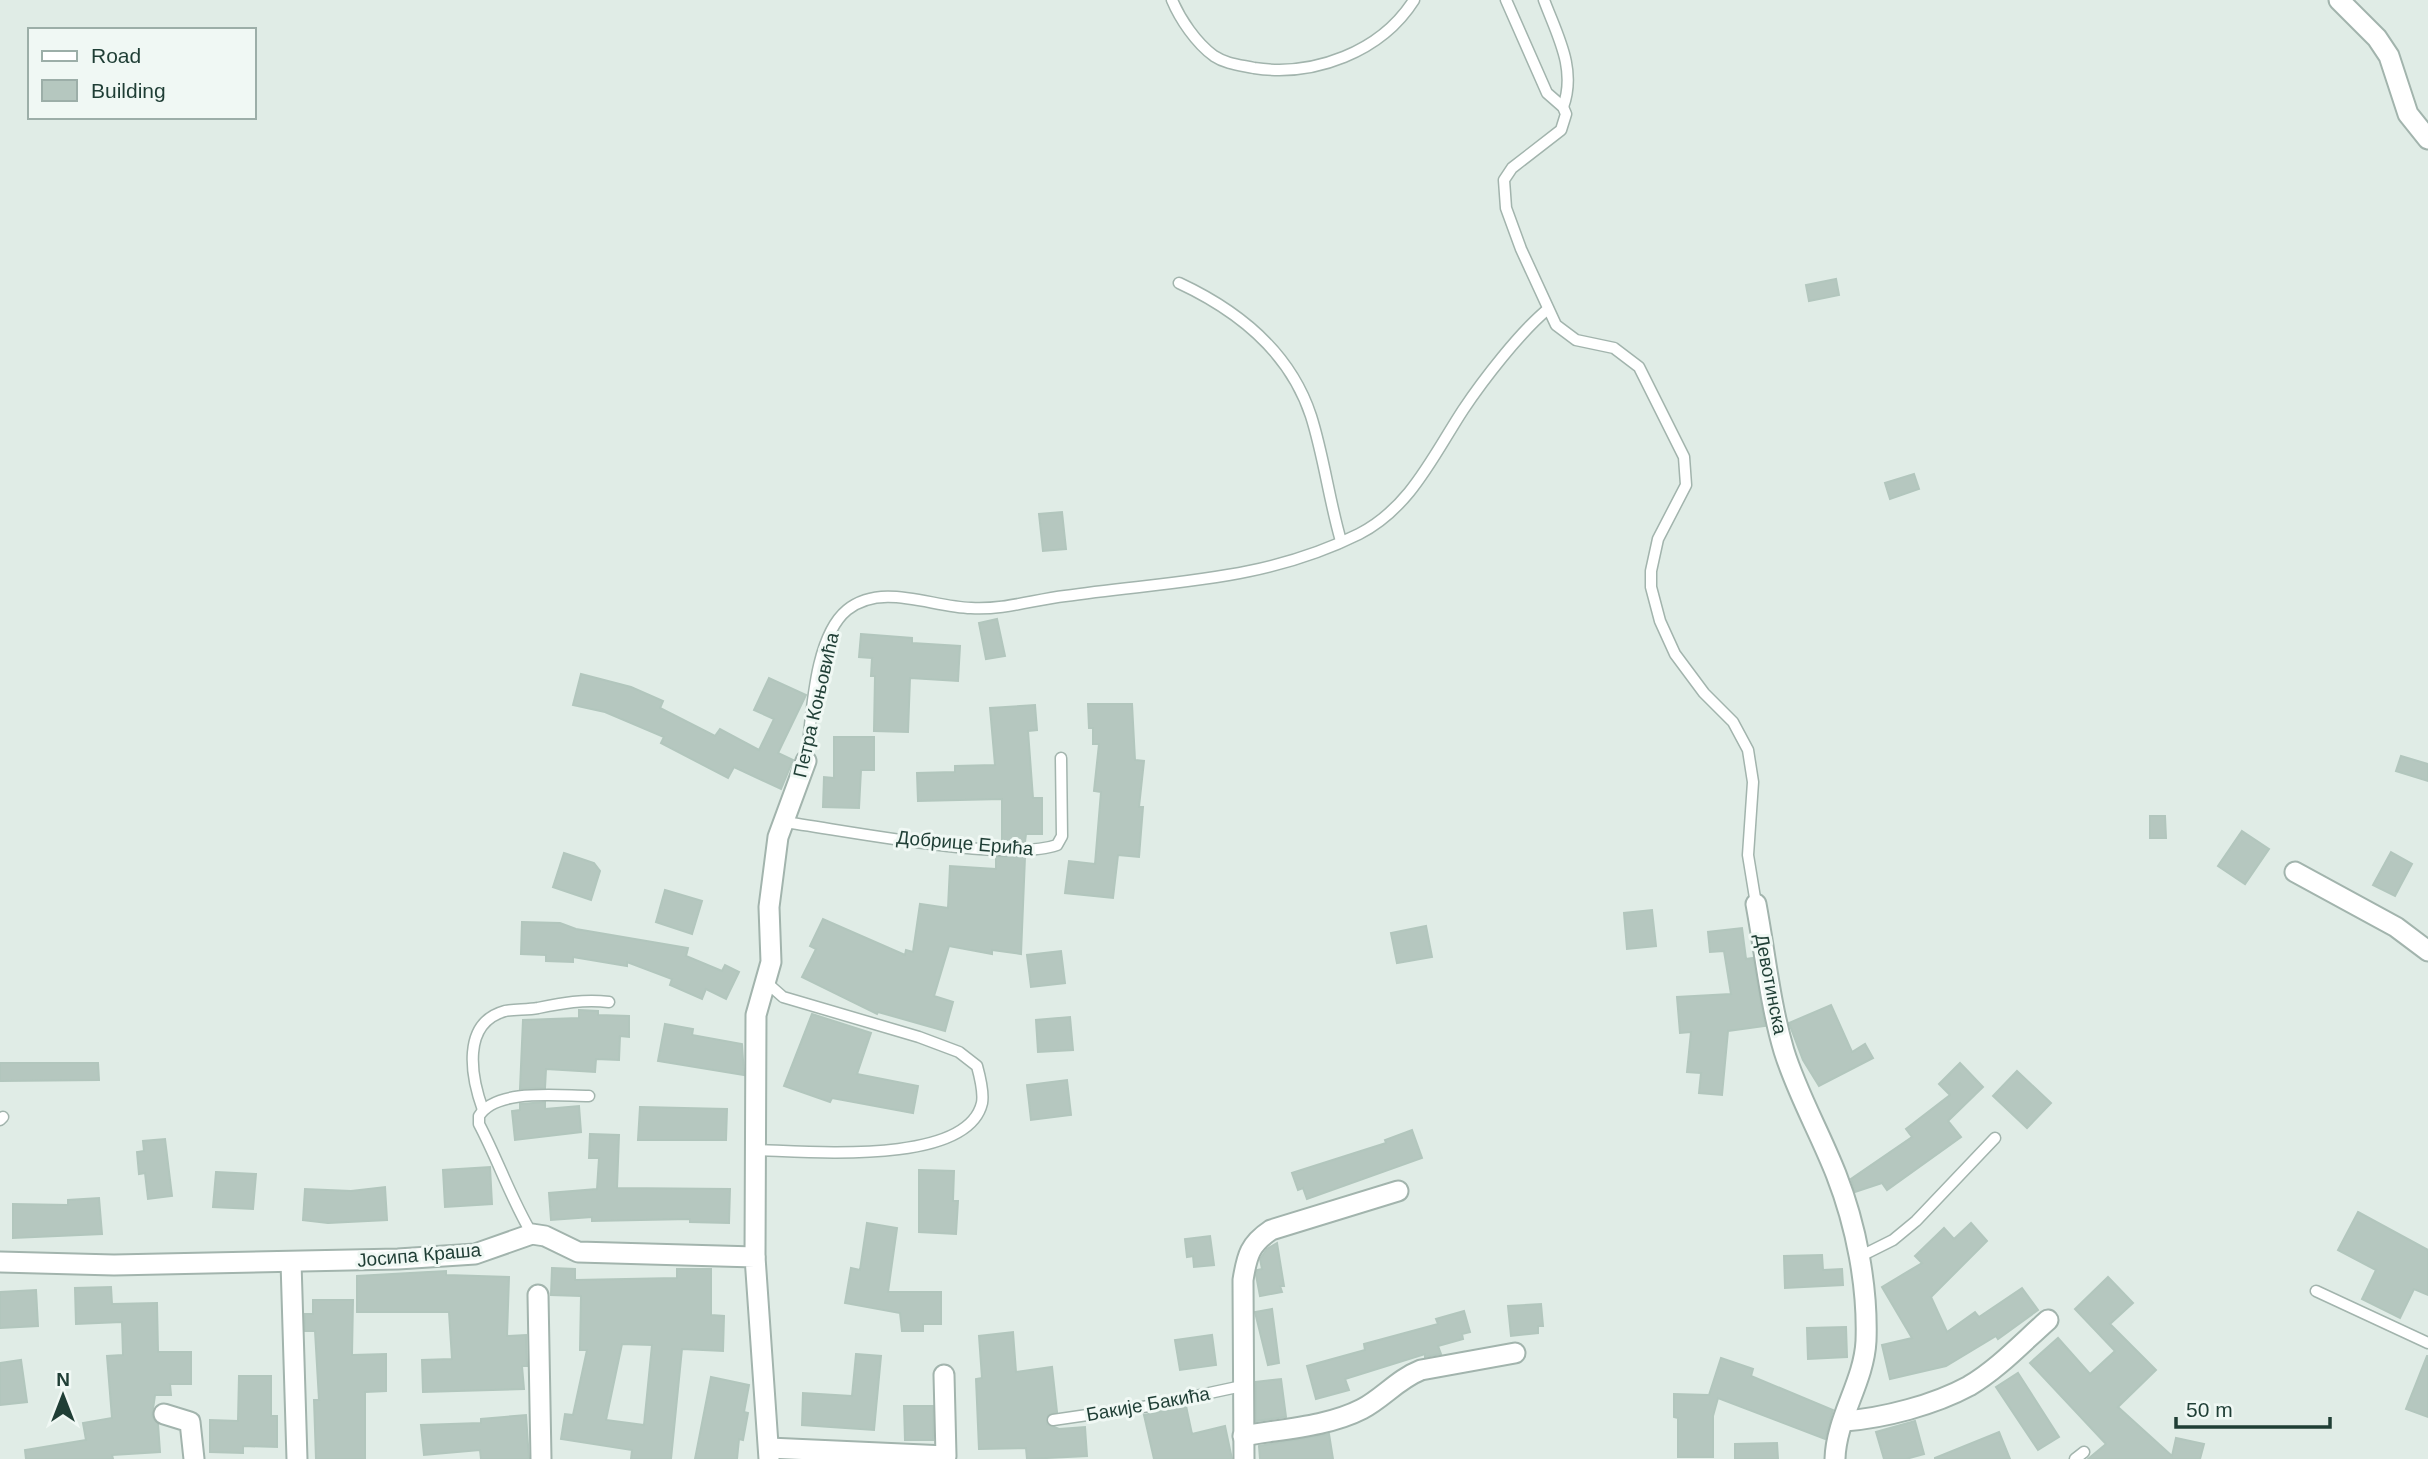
<svg xmlns="http://www.w3.org/2000/svg" width="2428" height="1459" font-family="Arial,sans-serif">
	<style>
		.building { fill: #b5c7bf; stroke: #b2c6bd; stroke-width: 2; fill-rule: evenodd }
		.lines { fill: none; stroke-linecap: round; stroke-linejoin: round }
		.service-casing { stroke: #a2b4ad; stroke-width: 13 }
		.minor-casing { stroke: #a2b4ad; stroke-width: 23 }
		.service { stroke: #fff; stroke-width: 10 }
		.minor { stroke: #fff; stroke-width: 19 }
		.labels { text-anchor: middle; dominant-baseline: central; stroke-width: 6; stroke-linejoin: round; paint-order: stroke }
		.street-label { font-size: 19px; fill: #1f3e35; stroke: #f0f8f4 }
	</style>
	<rect width="100%" height="100%" fill="#e0ece6"/>
	<!-- building -->
	<g class="building">
		<polygon points="1836,279 1839,295 1809,301 1806,285"/>
		<polygon points="1914,474 1919,489 1890,499 1885,483"/>
		<polygon points="1062,512 1066,549 1043,551 1039,514"/>
		<polygon points="997,619 1005,656 986,659 979,623"/>
		<polygon points="861,634 912,638 912,643 960,646 958,681 910,678 908,732 874,731 875,676 871,676 872,658 859,657"/>
		<polygon points="581,674 631,687 663,701 660,708 715,736 720,729 759,750 774,719 754,710 769,678 806,695 778,753 793,760 781,789 734,767 728,778 661,743 664,737 605,712 573,705"/>
		<polygon points="1088,704 1132,704 1135,760 1144,761 1139,807 1143,807 1139,857 1118,855 1113,898 1065,893 1069,861 1095,864 1101,792 1094,791 1099,744 1093,744 1093,728 1089,728"/>
		<polygon points="1035,705 1037,730 1028,731 1033,798 1042,798 1042,834 1026,834 1025,842 1002,843 1002,799 918,801 917,773 955,772 955,766 995,765 990,708"/>
		<polygon points="834,737 874,737 874,770 861,770 859,808 823,807 824,777 834,778"/>
		<polygon points="2401,756 2428,764 2428,781 2396,771"/>
		<polygon points="2150,816 2165,816 2166,838 2150,838"/>
		<polygon points="2242,831 2269,849 2245,884 2218,866"/>
		<polygon points="2391,852 2412,864 2395,896 2373,885"/>
		<polygon points="564,853 594,863 600,871 591,900 553,887"/>
		<polygon points="996,857 1025,857 1021,954 992,950 992,954 949,946 934,996 953,1002 945,1031 878,1012 877,1014 802,977 816,949 810,946 823,919 905,955 906,950 913,952 920,904 948,908 950,866 996,869"/>
		<polygon points="665,890 702,901 692,934 656,922"/>
		<polygon points="1652,910 1656,946 1627,949 1624,913"/>
		<polygon points="522,922 560,923 576,929 688,948 686,956 722,971 725,965 739,972 726,999 706,989 702,999 670,985 672,979 627,962 627,966 573,957 573,962 546,961 546,955 521,954"/>
		<polygon points="1426,926 1432,957 1397,963 1391,933"/>
		<polygon points="1742,928 1746,959 1753,958 1765,1026 1728,1031 1722,1095 1699,1093 1701,1073 1687,1072 1691,1032 1680,1033 1677,997 1731,994 1724,951 1710,952 1708,932"/>
		<polygon points="1061,951 1065,983 1031,987 1027,955"/>
		<polygon points="1831,1005 1852,1052 1865,1044 1873,1058 1819,1086 1803,1060 1789,1023"/>
		<polygon points="579,1010 598,1011 598,1015 629,1016 629,1037 620,1036 619,1060 596,1059 595,1072 546,1069 545,1088 520,1089 523,1020 579,1018"/>
		<polygon points="812,1014 871,1033 857,1074 918,1086 913,1113 832,1098 830,1102 784,1086"/>
		<polygon points="1070,1017 1073,1050 1038,1052 1036,1020"/>
		<polygon points="665,1024 693,1029 692,1035 742,1044 744,1075 658,1061"/>
		<polygon points="0,1063 98,1063 99,1080 0,1081"/>
		<polygon points="1960,1063 1983,1087 1948,1121 1961,1137 1887,1190 1882,1183 1855,1192 1851,1179 1912,1137 1906,1129 1950,1095 1939,1084"/>
		<polygon points="2017,1071 2051,1103 2027,1128 1993,1096"/>
		<polygon points="1067,1080 1071,1115 1031,1120 1027,1085"/>
		<polygon points="545,1102 545,1109 579,1106 581,1132 515,1140 512,1111 520,1110 520,1104"/>
		<polygon points="640,1107 727,1109 726,1140 638,1140"/>
		<polygon points="1412,1130 1422,1158 1307,1199 1303,1188 1298,1190 1292,1173 1386,1143 1385,1140"/>
		<polygon points="590,1134 619,1135 617,1188 730,1189 729,1223 690,1222 690,1219 592,1221 592,1217 551,1220 549,1193 597,1189 599,1158 589,1158"/>
		<polygon points="165,1139 172,1196 148,1199 145,1173 139,1174 137,1152 144,1151 143,1141"/>
		<polygon points="490,1167 492,1204 445,1207 443,1170"/>
		<polygon points="919,1170 954,1171 953,1201 958,1201 956,1234 919,1232"/>
		<polygon points="216,1172 256,1174 253,1209 213,1207"/>
		<polygon points="385,1187 387,1220 328,1223 303,1220 305,1189 351,1191"/>
		<polygon points="99,1198 102,1234 13,1238 13,1204 68,1205 68,1200"/>
		<polygon points="2358,1212 2428,1250 2428,1295 2414,1289 2400,1318 2362,1299 2376,1270 2338,1250"/>
		<polygon points="867,1223 897,1228 888,1292 941,1292 941,1324 923,1324 923,1331 902,1331 900,1313 845,1303 851,1268 860,1270"/>
		<polygon points="1971,1223 1987,1241 1931,1297 1947,1332 1975,1312 1979,1317 2022,1288 2038,1310 1998,1339 1996,1336 1946,1366 1890,1379 1882,1345 1912,1338 1882,1287 1922,1263 1915,1256 1944,1228 1954,1239"/>
		<polygon points="1210,1236 1214,1265 1194,1267 1193,1256 1187,1257 1185,1239"/>
		<polygon points="1277,1243 1284,1286 1280,1286 1282,1292 1260,1296 1256,1275 1257,1270 1262,1269 1260,1259 1267,1249"/>
		<polygon points="1822,1255 1823,1270 1842,1269 1843,1285 1785,1288 1784,1256"/>
		<path d="M552,1268L575,1269V1280L677,1278V1269H711V1315L724,1316L723,1351L682,1349L671,1459H631L632,1450L561,1439L565,1414L573,1415L587,1350H580L581,1296L551,1295ZM622,1344L652,1345L644,1425L606,1420Z"/>
		<polygon points="446,1271 446,1275 509,1277 507,1336 526,1335 527,1366 522,1366 524,1389 423,1392 422,1360 452,1359 449,1312 357,1312 357,1276"/>
		<polygon points="2108,1277 2133,1303 2110,1324 2156,1370 2118,1407 2172,1456 2176,1438 2204,1444 2200,1459 2088,1459 2106,1444 2030,1363 2058,1338 2090,1374 2115,1351 2075,1309"/>
		<polygon points="111,1287 112,1304 157,1303 158,1352 191,1352 191,1384 170,1384 171,1395 155,1395 152,1416 158,1424 160,1452 112,1455 113,1459 26,1459 25,1450 86,1440 83,1423 112,1418 107,1356 123,1355 122,1322 76,1324 75,1288"/>
		<polygon points="36,1290 38,1326 0,1328 0,1292"/>
		<polygon points="313,1300 353,1300 352,1355 386,1354 386,1391 365,1392 365,1459 316,1459 314,1400 319,1400 315,1331 305,1331 305,1314 313,1314"/>
		<polygon points="1541,1304 1543,1326 1538,1326 1538,1333 1511,1336 1508,1306"/>
		<polygon points="1272,1309 1279,1363 1268,1365 1255,1312"/>
		<polygon points="1464,1311 1470,1332 1462,1334 1463,1339 1438,1346 1441,1354 1425,1357 1425,1354 1345,1379 1349,1390 1316,1399 1307,1366 1365,1350 1364,1344 1438,1324 1436,1319"/>
		<polygon points="1846,1327 1847,1357 1808,1359 1807,1328"/>
		<polygon points="1013,1332 1016,1372 1052,1367 1057,1412 1048,1415 1047,1424 1059,1429 1085,1427 1087,1456 1027,1459 1026,1448 979,1449 976,1379 982,1378 979,1336"/>
		<polygon points="1212,1335 1216,1365 1180,1370 1175,1340"/>
		<polygon points="856,1354 881,1356 874,1430 802,1425 803,1393 852,1396"/>
		<polygon points="2427,1356 2428,1356 2428,1417 2406,1409"/>
		<polygon points="1721,1358 1753,1369 1751,1376 1833,1410 1825,1439 1718,1398 1713,1416 1713,1457 1678,1457 1678,1418 1674,1417 1674,1394 1709,1395"/>
		<polygon points="21,1360 27,1402 0,1405 0,1363"/>
		<polygon points="2018,1373 2059,1437 2038,1450 1996,1387"/>
		<polygon points="239,1376 271,1376 271,1416 277,1416 277,1447 243,1446 243,1453 210,1452 210,1420 238,1421"/>
		<polygon points="711,1377 749,1385 744,1412 748,1413 743,1440 739,1439 737,1459 695,1459"/>
		<polygon points="1281,1379 1286,1417 1256,1421 1256,1382"/>
		<polygon points="904,1406 933,1406 933,1440 905,1440"/>
		<polygon points="1186,1406 1192,1434 1225,1426 1232,1459 1154,1459 1144,1415"/>
		<polygon points="526,1415 529,1459 481,1459 480,1450 424,1455 421,1425 481,1423 481,1419"/>
		<polygon points="1915,1421 1924,1454 1906,1459 1884,1459 1876,1432"/>
		<polygon points="1999,1432 2010,1459 1935,1459 1935,1458"/>
		<polygon points="1329,1434 1333,1459 1260,1459 1259,1446"/>
		<polygon points="1777,1443 1778,1459 1735,1459 1735,1444"/>
	</g>
	<g class="lines">
		<!-- service casing -->
		<g class="service-casing">
			<g id="service">
				<path d="M1172,0C1180,19 1196,43 1214,56C1226,64 1240,65 1254,68C1314,77 1381,52 1414,0"/>
				<polyline points="1506,0 1547,93 1563,107 1566,114 1561,130 1512,168 1504,180 1506,208 1521,249 1556,325 1576,340 1614,348 1639,367 1684,457 1686,485 1658,539 1651,571 1651,587 1660,621 1675,654 1704,693 1733,722 1748,750 1753,782 1748,855 1756,904"/>
				<path d="M1544,0C1557,35 1577,69 1563,107"/>
				<path d="M1179,283C1237,310 1290,352 1311,416C1324,457 1329,500 1341,541"/>
				<path d="M806,761C812,719 813,638 847,610C882,582 931,607 971,608C1003,610 1033,600 1065,596C1168,581 1263,582 1359,534C1410,508 1433,456 1463,410C1483,380 1520,332 1548,309"/>
				<path d="M784,822C844,830 1007,863 1057,845L1062,836L1061,758"/>
				<path d="M483,1110C471,1077 461,1023 505,1011C515,1009 527,1010 538,1008C562,1003 584,999 609,1002"/>
				<polyline points="0,1120 3,1117"/>
				<path d="M755,1150C804,1151 967,1167 982,1103C984,1092 980,1077 977,1066L959,1052L919,1037L783,997L766,982"/>
				<path d="M532,1234C511,1199 498,1160 479,1124V1116C496,1088 559,1096 589,1096"/>
				<polyline points="1859,1257 1893,1240 1916,1221 1995,1138"/>
				<polyline points="2316,1291 2428,1343"/>
				<polyline points="1053,1420 1149,1406 1242,1386"/>
				<polyline points="2075,1459 2084,1452"/>
			</g>
		</g>
		<!-- minor casing -->
		<g class="minor-casing">
			<g id="minor">
				<polyline points="2339,0 2377,38 2389,56 2408,114 2428,139"/>
				<polyline points="2295,872 2396,927 2428,951"/>
				<path d="M1756,904C1765,952 1770,1004 1784,1051C1797,1093 1820,1133 1836,1174C1856,1225 1868,1286 1866,1341C1864,1382 1836,1418 1835,1459"/>
				<polyline points="755,1257 756,1015 771,962 769,907 778,837 806,761"/>
				<polyline points="0,1262 114,1265 398,1259 475,1254 532,1234 545,1236 578,1252 755,1257 769,1459"/>
				<polyline points="291,1262 297,1459"/>
				<polyline points="538,1295 541,1459"/>
				<polyline points="164,1414 190,1422 194,1459"/>
				<path d="M1845,1421C1884,1418 1934,1405 1969,1386C1998,1369 2023,1342 2048,1320"/>
				<path d="M1243,1436C1281,1429 1327,1427 1362,1409C1383,1398 1398,1379 1421,1370L1515,1353"/>
				<polyline points="769,1448 946,1456 944,1375"/>
				<path d="M1244,1459L1243,1280C1247,1255 1250,1244 1271,1230L1398,1191"/>
			</g>
		</g>
		<!-- service -->
		<use href="#service" class="service"/>
		<!-- minor -->
		<use href="#minor" class="minor"/>
	</g>
	<g class="labels">
		<!-- street labels -->
		<g class="street-label">
			<text transform="translate(816 705) rotate(-77)">Петра Коњовића</text>
			<text transform="translate(965 843) rotate(5)">Добрице Ерића</text>
			<text transform="translate(1771 984) rotate(79)">Девотинска</text>
			<text transform="translate(419 1255) rotate(-5)">Јосипа Краша</text>
			<text transform="translate(1148 1404) rotate(-10)">Бакије Бакића</text>
		</g>
	</g>
	<!-- legend -->
	<rect x="28" y="28" width="228" height="91" fill="#f0f8f4" stroke="#9caea8" stroke-width="2"/>
	<rect x="42" y="51" width="35" height="10" fill="#ffffff" stroke="#9caea8" stroke-width="2"/>
	<text x="91" y="63" font-size="21" fill="#1f3e35">Road</text>
	<rect x="42" y="80" width="35" height="21" fill="#b5c7bf" stroke="#9caea8" stroke-width="2"/>
	<text x="91" y="98" font-size="21" fill="#1f3e35">Building</text>
	<!-- north arrow -->
	<g transform="translate(63 1396)" stroke="#f0f8f4" stroke-width="5" paint-order="stroke">
	<path d="M0-5L12 26L0 18L-12 26Z" fill="#1f3e35"/>
	<text y="-10" font-size="19" font-weight="bold" text-anchor="middle" fill="#1f3e35">N</text>
	</g>
	<!-- scale -->
	<path d="M2176 1417v10h154v-10" fill="none" stroke="#1f3e35" stroke-width="3.5"/>
	<text x="2186" y="1417" font-size="21" fill="#1f3e35" stroke="#f0f8f4" stroke-width="5" paint-order="stroke">50 m</text>
</svg>
